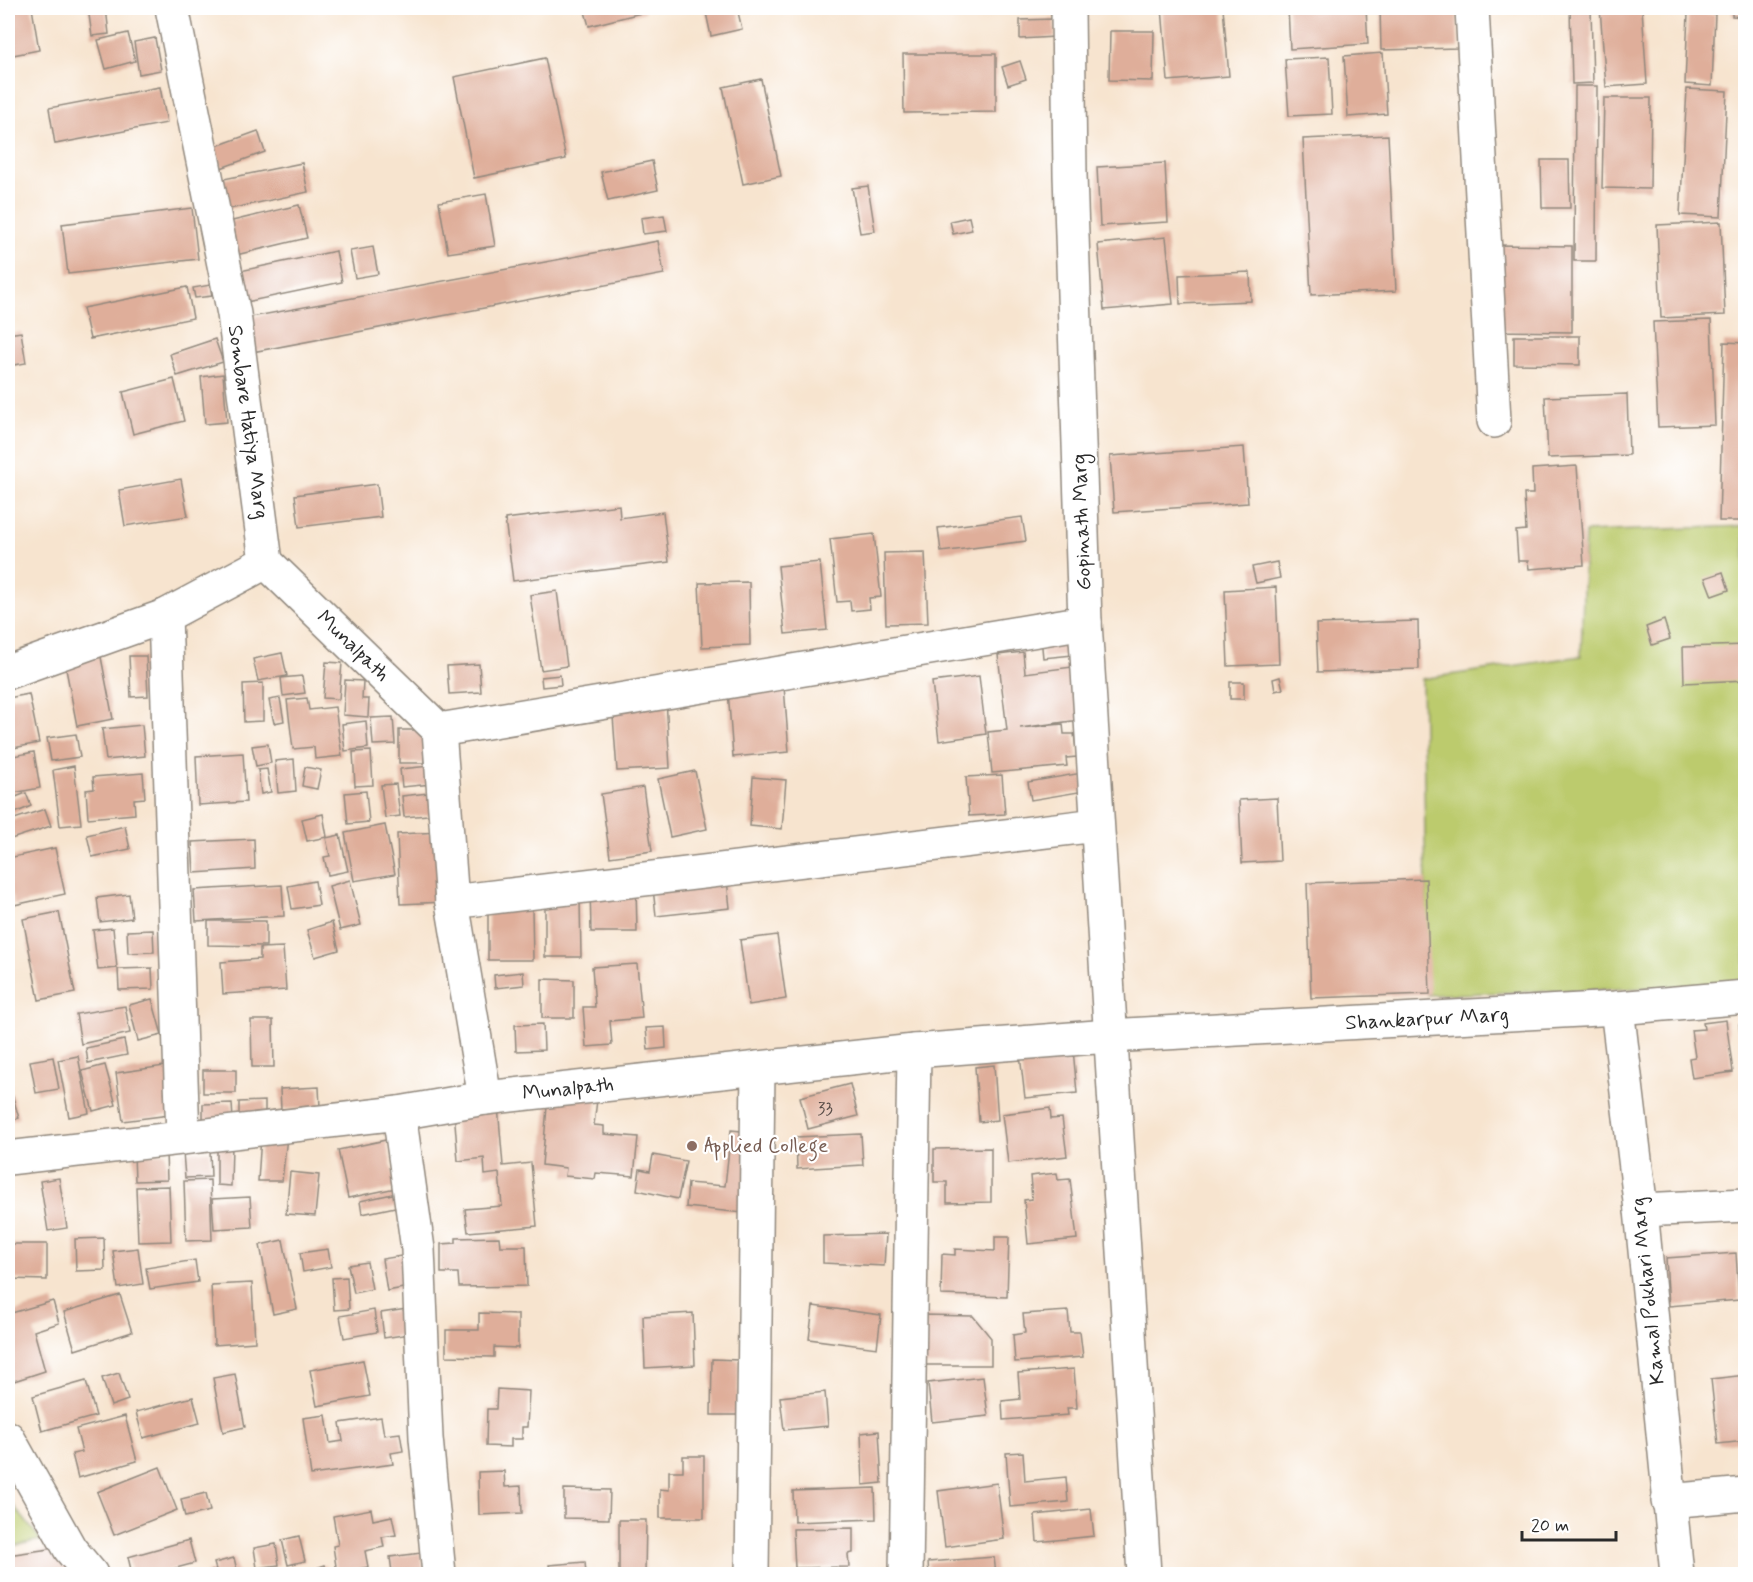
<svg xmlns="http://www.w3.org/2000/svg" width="1753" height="1582" font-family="Mynerve,sans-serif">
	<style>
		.green { fill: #bccb6d; stroke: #747b4c; stroke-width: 1.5 }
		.building { fill: #dfae9a }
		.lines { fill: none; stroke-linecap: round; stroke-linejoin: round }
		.minor-casing { stroke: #91887d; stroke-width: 36 }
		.minor { stroke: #fff; stroke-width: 33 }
		.education-dot { fill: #8d6e63; stroke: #fff; stroke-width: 2 }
		.labels { text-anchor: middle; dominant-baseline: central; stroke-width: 4.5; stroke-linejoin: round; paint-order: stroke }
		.number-label { font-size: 18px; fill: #584c47 }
		.street-label { font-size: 21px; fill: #2b2b2b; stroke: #fff }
		.education-label { font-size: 21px; fill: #785e54; stroke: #fff; text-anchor: start }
	</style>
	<rect width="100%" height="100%" fill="#fff"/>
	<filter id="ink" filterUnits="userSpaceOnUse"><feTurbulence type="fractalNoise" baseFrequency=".0167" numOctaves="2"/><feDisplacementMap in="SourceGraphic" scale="12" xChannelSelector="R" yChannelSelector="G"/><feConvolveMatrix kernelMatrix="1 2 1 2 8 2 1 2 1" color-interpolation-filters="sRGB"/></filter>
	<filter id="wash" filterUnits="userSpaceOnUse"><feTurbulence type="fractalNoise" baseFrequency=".008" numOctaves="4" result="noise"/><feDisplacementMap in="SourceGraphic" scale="24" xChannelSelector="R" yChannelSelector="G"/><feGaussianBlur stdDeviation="1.35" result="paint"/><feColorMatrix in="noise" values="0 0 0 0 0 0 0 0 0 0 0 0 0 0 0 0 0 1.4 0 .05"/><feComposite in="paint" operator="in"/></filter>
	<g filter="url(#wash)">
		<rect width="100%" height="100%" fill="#f7e4cf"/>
		<!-- green -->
		<g class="green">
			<polygon points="1745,526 1745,985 1428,995 1422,679 1581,656 1585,532"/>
			<polygon points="8,1499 41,1540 8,1547"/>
		</g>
		<g id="blocks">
			<!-- building -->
			<g class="building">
				<polygon points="8,8 32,8 39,50 8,56"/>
				<polygon points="88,8 106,8 109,34 92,36"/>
				<polygon points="584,8 644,8 645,12 589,26"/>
				<polygon points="705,8 737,8 742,29 711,36"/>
				<polygon points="1162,8 1223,8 1229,76 1168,81"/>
				<polygon points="1288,8 1366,8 1368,44 1290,49"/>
				<polygon points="1380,8 1457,8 1458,48 1381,50"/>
				<polygon points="1570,8 1591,8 1593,83 1572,84"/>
				<polygon points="1600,8 1642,8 1647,84 1606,87"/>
				<polygon points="1732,8 1746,8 1746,17 1732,16"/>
				<polygon points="1688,13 1715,14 1712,86 1685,84"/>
				<polygon points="1054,19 1055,37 1020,39 1020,20"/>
				<polygon points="1110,31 1154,31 1153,81 1109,80"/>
				<polygon points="128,33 135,61 106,69 98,40"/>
				<polygon points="155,38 161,70 139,74 134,42"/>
				<polygon points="1383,53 1387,114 1348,117 1344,56"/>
				<polygon points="903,54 996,54 996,112 904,113"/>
				<polygon points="1329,57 1332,114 1289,116 1285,59"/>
				<polygon points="545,58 566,159 474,178 454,77"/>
				<polygon points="1020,61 1026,79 1008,85 1002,67"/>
				<polygon points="761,79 781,176 743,184 723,87"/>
				<polygon points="1575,86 1597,86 1596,261 1574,261"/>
				<polygon points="160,87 167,123 55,144 49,108"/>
				<polygon points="1687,89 1727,91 1721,217 1680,215"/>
				<polygon points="1604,98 1651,98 1650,189 1602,188"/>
				<polygon points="258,131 265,152 221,168 214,147"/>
				<polygon points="1388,135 1396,291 1311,295 1303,139"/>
				<polygon points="1541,160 1569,160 1570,208 1542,208"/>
				<polygon points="652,161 658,190 608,201 601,172"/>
				<polygon points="302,163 308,192 225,210 219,180"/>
				<polygon points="1165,163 1168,222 1100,226 1097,167"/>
				<polygon points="868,186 875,231 860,233 852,188"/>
				<polygon points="486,194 495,246 448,253 439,202"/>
				<polygon points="299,205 307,238 236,255 228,222"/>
				<polygon points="192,208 198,259 68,274 62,224"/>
				<polygon points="664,215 667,231 643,234 641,218"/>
				<polygon points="969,217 972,230 953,234 950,221"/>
				<polygon points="1721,222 1725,315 1661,318 1657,225"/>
				<polygon points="1166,237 1173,304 1104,310 1098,244"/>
				<polygon points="658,241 664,274 252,352 246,318"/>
				<polygon points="1495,245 1572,246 1572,332 1494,331"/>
				<polygon points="373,247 378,274 355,278 350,251"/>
				<polygon points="336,251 342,282 246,302 240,271"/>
				<polygon points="1250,272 1251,301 1180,304 1179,275"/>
				<polygon points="210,285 212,296 195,298 193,288"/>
				<polygon points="187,287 193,318 90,339 83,308"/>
				<polygon points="1711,320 1715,425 1658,427 1653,322"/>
				<polygon points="21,332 26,363 8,366 8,334"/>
				<polygon points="1514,336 1580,336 1580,365 1514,364"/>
				<polygon points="215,339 223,362 177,376 170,354"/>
				<polygon points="1724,342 1746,343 1746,521 1719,521"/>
				<polygon points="223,374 227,422 205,424 201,377"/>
				<polygon points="174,379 184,421 133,434 123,392"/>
				<polygon points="1627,394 1629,455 1548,458 1545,397"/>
				<polygon points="1244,447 1248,503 1114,512 1110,456"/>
				<polygon points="1577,466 1584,565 1529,569 1528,561 1518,561 1516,531 1526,530 1524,494 1533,494 1532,469"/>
				<polygon points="181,479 188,516 125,526 119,490"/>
				<polygon points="377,484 381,517 299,527 295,495"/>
				<polygon points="619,505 620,518 663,512 669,562 513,581 505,519"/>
				<polygon points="1022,517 1026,541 941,552 938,528"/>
				<polygon points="874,534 881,597 869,598 870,609 851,611 850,601 837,602 830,539"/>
				<polygon points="925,552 928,623 886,624 884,553"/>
				<polygon points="820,562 827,630 785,634 778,566"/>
				<polygon points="1277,562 1280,578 1256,583 1252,567"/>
				<polygon points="1723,572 1729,590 1712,596 1705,578"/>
				<polygon points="749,582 750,645 702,647 699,583"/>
				<polygon points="1276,587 1279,664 1228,666 1225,590"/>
				<polygon points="557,591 567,666 541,670 530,595"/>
				<polygon points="1664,620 1670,639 1652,645 1646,627"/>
				<polygon points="1418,621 1419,669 1318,672 1316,624"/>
				<polygon points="1081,633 1083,654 1043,658 1041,637"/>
				<polygon points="1746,645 1746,680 1684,683 1683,647"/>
				<polygon points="1023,652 1025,673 1080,666 1087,719 1020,728 1063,724 1064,734 1074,734 1077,757 1066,758 1067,766 992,773 988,732 1007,730 998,655"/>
				<polygon points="282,653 287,676 258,681 253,659"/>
				<polygon points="129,656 146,656 148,696 131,697"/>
				<polygon points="101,657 113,719 77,726 65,664"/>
				<polygon points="326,662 342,663 339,699 323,698"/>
				<polygon points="479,664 481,692 449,694 447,666"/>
				<polygon points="560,675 561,685 542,687 541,677"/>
				<polygon points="302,676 305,693 283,696 281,678"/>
				<polygon points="979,676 986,734 939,741 932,682"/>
				<polygon points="1280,677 1283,689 1275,691 1273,679"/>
				<polygon points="345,680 363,681 362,699 369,699 368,717 343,715"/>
				<rect x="1230" y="682" width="14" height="17"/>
				<polygon points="263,683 263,721 244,722 243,684"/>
				<polygon points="784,686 789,752 733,757 728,690"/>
				<polygon points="29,694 39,743 8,749 8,698"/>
				<polygon points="280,698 284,721 274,723 269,700"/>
				<polygon points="307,698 309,710 335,707 342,756 315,759 314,747 293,749 287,700"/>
				<polygon points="666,699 670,768 617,771 612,702"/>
				<polygon points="393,717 395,744 373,745 371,718"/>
				<polygon points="366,721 368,748 345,751 342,724"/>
				<polygon points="142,725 145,756 106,760 102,729"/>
				<rect x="399" y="730" width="25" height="33"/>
				<polygon points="76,734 80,757 51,761 47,738"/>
				<polygon points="268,744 271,763 256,766 252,746"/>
				<polygon points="371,751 373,785 355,786 353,752"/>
				<polygon points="34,752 40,788 8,794 8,757"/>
				<polygon points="243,753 246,802 198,805 196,756"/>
				<polygon points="294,759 296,791 278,793 275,761"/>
				<polygon points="74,766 81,824 60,826 53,770"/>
				<polygon points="430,766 432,784 402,787 400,769"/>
				<polygon points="305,767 321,770 317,789 302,786"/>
				<polygon points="267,769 271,792 261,794 258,770"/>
				<polygon points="695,771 707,829 670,837 658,779"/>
				<polygon points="143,773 145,798 134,799 135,814 88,818 86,790 94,789 93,777"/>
				<polygon points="1082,773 1085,791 1031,800 1028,782"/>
				<polygon points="1002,775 1005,814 969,816 966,777"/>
				<polygon points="753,777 786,780 782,829 750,826"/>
				<polygon points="396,784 400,816 385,818 381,785"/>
				<polygon points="643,787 652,851 610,857 601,794"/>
				<polygon points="366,791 369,822 348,824 345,793"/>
				<polygon points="437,792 440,814 404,817 402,796"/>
				<polygon points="26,793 31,806 8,816 8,800"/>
				<polygon points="1277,798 1280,861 1242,863 1239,800"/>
				<polygon points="45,809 51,826 8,840 8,821"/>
				<polygon points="323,814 327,837 307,841 302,819"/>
				<polygon points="385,825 395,874 354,881 345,833"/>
				<polygon points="125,826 130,849 92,857 87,835"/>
				<polygon points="442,832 445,902 400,904 397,834"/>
				<polygon points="340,835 348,871 328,875 324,857 330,856 326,838"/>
				<polygon points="254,839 255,869 194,873 192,842"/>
				<polygon points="55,848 65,894 14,905 8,877 8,858"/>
				<polygon points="1426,879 1430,994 1311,998 1307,883"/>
				<polygon points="350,880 361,925 340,930 329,886"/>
				<polygon points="727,880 730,908 656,916 653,888"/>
				<polygon points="315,881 319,905 292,909 288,886"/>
				<polygon points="282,885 284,916 196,921 194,890"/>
				<polygon points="590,886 636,886 637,932 591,932"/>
				<polygon points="129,894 132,918 100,922 97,898"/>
				<polygon points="545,899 580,899 581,957 545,957"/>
				<polygon points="532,909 533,960 488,960 488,910"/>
				<polygon points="59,912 75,993 39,1000 23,919"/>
				<polygon points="8,916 12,933 8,934"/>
				<polygon points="208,921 266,921 266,946 208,945"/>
				<polygon points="332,922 339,950 315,957 307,930"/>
				<polygon points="113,928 117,968 98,970 93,930"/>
				<polygon points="153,930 154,952 128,953 127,931"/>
				<polygon points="777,935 786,999 749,1005 740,940"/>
				<polygon points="283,947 286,990 223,994 221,962 260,959 260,948"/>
				<polygon points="637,964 642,1018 610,1021 612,1045 586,1047 583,1007 595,1007 592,967"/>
				<polygon points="152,968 153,989 119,990 118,969"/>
				<polygon points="523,972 524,985 495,988 494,975"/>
				<polygon points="542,979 574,980 574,1018 542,1018"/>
				<polygon points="152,999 162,1035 138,1041 129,1005"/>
				<polygon points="125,1006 130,1033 81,1044 76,1014"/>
				<polygon points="251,1020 273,1020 274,1067 252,1067"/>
				<polygon points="1726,1020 1733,1072 1692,1078 1689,1058 1695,1057 1691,1030 1704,1029 1703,1023"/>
				<polygon points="543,1024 544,1050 516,1051 515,1025"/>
				<polygon points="1739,1024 1746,1024 1746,1047 1741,1048"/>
				<polygon points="665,1027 666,1048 648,1050 646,1028"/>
				<polygon points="124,1040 127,1055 88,1063 86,1048"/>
				<polygon points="1073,1049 1077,1093 1025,1098 1020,1055"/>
				<polygon points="78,1056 89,1113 69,1117 58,1060"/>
				<polygon points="53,1057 59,1089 36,1093 30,1061"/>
				<polygon points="105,1065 116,1105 93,1111 82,1071"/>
				<polygon points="171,1065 177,1114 123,1121 116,1073"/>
				<polygon points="994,1065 998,1120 979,1122 975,1067"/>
				<rect x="203" y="1070" width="33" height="23"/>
				<polygon points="9,1071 12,1087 8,1088 8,1071"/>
				<polygon points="850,1084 858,1116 808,1129 800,1097"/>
				<polygon points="319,1087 320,1108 281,1109 280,1089"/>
				<polygon points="12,1094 19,1118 8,1122 8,1095"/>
				<polygon points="548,1095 597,1100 594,1125 604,1126 604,1134 638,1137 634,1176 596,1173 595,1179 565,1176 566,1168 542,1165"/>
				<polygon points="265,1101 265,1118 239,1119 239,1102"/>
				<polygon points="232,1103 233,1120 203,1121 203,1104"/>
				<polygon points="498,1106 503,1166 531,1163 537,1226 468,1232 465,1209 502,1206 499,1173 485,1175 484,1158 458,1161 454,1110"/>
				<polygon points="1050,1108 1051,1119 1062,1118 1067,1156 1008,1163 1002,1114"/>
				<polygon points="731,1130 751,1132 743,1213 686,1207 688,1183 725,1186"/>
				<polygon points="861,1134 863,1165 797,1169 796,1137"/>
				<polygon points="261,1136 287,1137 282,1181 258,1181"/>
				<polygon points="386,1140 396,1188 348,1198 338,1150"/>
				<polygon points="217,1144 232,1144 231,1186 217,1185"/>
				<polygon points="991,1148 991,1202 947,1203 947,1182 934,1182 934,1149"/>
				<polygon points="210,1151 211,1177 185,1178 183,1152"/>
				<polygon points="166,1153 167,1180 135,1181 134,1154"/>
				<polygon points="653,1155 686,1161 678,1199 637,1190 640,1169 650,1171"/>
				<polygon points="290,1172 319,1175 315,1216 286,1214"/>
				<polygon points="1057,1173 1058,1180 1070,1179 1077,1239 1028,1244 1024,1200 1032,1199 1030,1176"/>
				<polygon points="59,1178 67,1228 48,1231 40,1181"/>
				<polygon points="210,1180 212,1240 186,1241 184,1181"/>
				<polygon points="169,1186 171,1241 138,1242 136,1187"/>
				<polygon points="397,1193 400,1206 362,1214 360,1201"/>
				<polygon points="250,1197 252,1227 214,1229 212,1199"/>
				<polygon points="886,1234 884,1266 823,1263 823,1236"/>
				<polygon points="499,1237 500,1246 526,1246 527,1286 459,1287 458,1273 441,1273 441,1244 456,1243 456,1238"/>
				<polygon points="995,1237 1009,1237 1007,1297 941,1295 942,1254 955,1255 955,1249 995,1251"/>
				<polygon points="104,1238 105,1270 76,1271 75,1239"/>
				<polygon points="283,1240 297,1309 273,1314 260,1245"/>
				<polygon points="8,1244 47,1244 47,1280 8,1279"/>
				<polygon points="138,1248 143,1284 118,1288 113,1251"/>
				<polygon points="328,1249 331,1267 303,1272 300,1253"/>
				<polygon points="1736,1253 1739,1300 1669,1306 1666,1258"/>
				<polygon points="413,1254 419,1285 387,1291 382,1259"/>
				<polygon points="195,1260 198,1282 150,1289 146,1268"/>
				<polygon points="367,1262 372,1289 354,1293 348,1265"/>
				<polygon points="347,1277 349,1309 334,1310 332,1278"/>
				<polygon points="252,1283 255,1342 214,1345 211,1285"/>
				<polygon points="120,1295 132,1332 75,1350 64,1312"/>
				<polygon points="53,1301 59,1323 34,1331 45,1371 11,1382 8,1367 8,1314"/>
				<polygon points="813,1306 881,1315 877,1348 809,1339"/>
				<polygon points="413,1308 416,1333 384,1338 381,1313"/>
				<polygon points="374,1310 377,1332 344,1338 340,1316"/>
				<polygon points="1068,1311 1070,1332 1080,1332 1083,1357 1015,1362 1013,1335 1025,1333 1023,1314"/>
				<polygon points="479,1313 518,1314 518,1348 494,1347 494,1357 446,1356 446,1330 479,1330"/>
				<polygon points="693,1313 695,1365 645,1368 643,1316"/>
				<polygon points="922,1315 973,1316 991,1338 991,1365 922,1365"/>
				<polygon points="712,1359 739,1360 737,1415 711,1415"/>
				<polygon points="363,1360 370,1396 317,1406 310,1370"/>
				<polygon points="1074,1369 1077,1408 1067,1408 1068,1415 1003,1420 1002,1401 1020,1399 1018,1373"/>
				<polygon points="119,1373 128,1400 111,1406 102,1378"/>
				<polygon points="235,1374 245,1427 223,1432 213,1378"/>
				<polygon points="1746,1375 1746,1441 1718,1444 1711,1379"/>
				<polygon points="983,1377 988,1416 932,1422 928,1383"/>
				<polygon points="86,1381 96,1416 42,1431 33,1396"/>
				<polygon points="497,1389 529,1391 527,1427 522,1427 522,1439 511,1439 511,1447 486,1446 487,1409 496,1409"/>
				<polygon points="825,1392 828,1426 784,1430 780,1397"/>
				<polygon points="193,1397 200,1423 143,1438 136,1412"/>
				<polygon points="326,1415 330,1443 343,1441 340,1423 381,1417 384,1435 400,1433 403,1451 391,1453 393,1464 311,1475 303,1418"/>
				<polygon points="125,1416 137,1461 78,1478 72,1454 82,1452 76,1429"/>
				<polygon points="879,1431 882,1483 863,1485 861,1433"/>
				<polygon points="1023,1452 1025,1481 1066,1477 1068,1502 1010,1507 1006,1453"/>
				<polygon points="683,1456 704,1456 704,1518 660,1518 660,1489 669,1490 669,1471 683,1471"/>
				<polygon points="160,1467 177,1510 114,1535 97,1492"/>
				<polygon points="504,1471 505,1487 521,1486 522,1513 479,1515 478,1472"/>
				<polygon points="997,1483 1004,1539 945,1547 938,1491"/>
				<polygon points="875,1488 876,1519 794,1522 793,1491"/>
				<polygon points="564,1489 610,1490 609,1519 564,1518"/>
				<polygon points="206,1493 210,1511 185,1517 181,1499"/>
				<polygon points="371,1509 373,1520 392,1516 396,1535 382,1537 384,1547 365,1551 368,1567 337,1573 333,1546 338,1545 333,1516"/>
				<polygon points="1091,1509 1094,1536 1037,1542 1035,1515"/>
				<polygon points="619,1520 646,1520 645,1574 619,1574"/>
				<polygon points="853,1528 853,1553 848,1554 849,1567 795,1568 793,1529"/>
				<polygon points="299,1536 305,1561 288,1565 282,1540"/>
				<polygon points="189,1540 195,1563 154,1574 132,1574 128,1557"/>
				<polygon points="276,1544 279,1565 257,1568 254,1548"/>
				<polygon points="63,1547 67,1574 8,1574 8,1555"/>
				<polygon points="421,1553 424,1574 398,1574 397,1571 392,1572 390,1557"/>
				<polygon points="994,1557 996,1574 929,1574 928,1562"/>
				<polygon points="234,1558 238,1574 207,1574 206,1572 216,1570 214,1563"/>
				<polygon points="585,1562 586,1574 550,1574 549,1565"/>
				<polygon points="325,1565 328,1574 299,1574"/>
			</g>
		</g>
	</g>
	<g filter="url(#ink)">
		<use href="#blocks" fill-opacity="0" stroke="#91887d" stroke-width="1.5"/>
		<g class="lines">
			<!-- minor casing -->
			<g class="minor-casing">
				<g id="minor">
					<polyline points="1068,8 1070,175 1085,622 1144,1574"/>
					<polyline points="1472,8 1494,421"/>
					<polyline points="266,562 439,730 452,902 485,1098"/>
					<polyline points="165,616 183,1137"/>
					<polyline points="8,672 165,616 266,562 234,314 172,8"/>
					<polyline points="439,730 1085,622"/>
					<polyline points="452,902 1097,825"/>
					<polyline points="1617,1008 1641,1210 1677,1574"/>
					<polyline points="399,1113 418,1249 426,1438 439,1574"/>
					<polyline points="8,1158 399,1113 485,1098 914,1051 1109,1036 1617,1008 1746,997"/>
					<polyline points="1641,1210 1746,1205"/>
					<polyline points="8,1438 70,1549 91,1574"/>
					<polyline points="1668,1501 1746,1494"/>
					<polyline points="752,1574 758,1068"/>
					<polyline points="906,1574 914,1051"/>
				</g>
			</g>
			<!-- minor -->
			<use href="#minor" class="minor"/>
		</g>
	</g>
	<!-- markers -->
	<circle class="education-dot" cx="692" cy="1146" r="6"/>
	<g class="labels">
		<!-- number labels -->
		<g class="number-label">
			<text x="825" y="1109">33</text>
		</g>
		<!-- street labels -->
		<g class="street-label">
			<text transform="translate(248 422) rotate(82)">Sombare Hatiya Marg</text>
			<text transform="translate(1082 522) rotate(-92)">Gopinath Marg</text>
			<text transform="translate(353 646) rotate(44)">Munalpath</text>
			<text transform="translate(1427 1019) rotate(-3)">Shankarpur Marg</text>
			<text transform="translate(568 1089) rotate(-6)">Munalpath</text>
			<text transform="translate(1648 1291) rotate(-96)">Kamal Pokhari Marg</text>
		</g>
		<!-- education labels -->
		<g class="education-label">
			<text x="704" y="1146">Applied College</text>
		</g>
	</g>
	<!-- margin -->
	<rect width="1753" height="1582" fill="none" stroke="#fff" stroke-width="30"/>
	<!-- scale -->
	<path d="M1522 1531v9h94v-9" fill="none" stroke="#2b2b2b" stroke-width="3"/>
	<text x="1531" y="1531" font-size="18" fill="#2b2b2b" stroke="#ffffff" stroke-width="4.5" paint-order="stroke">20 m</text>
</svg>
